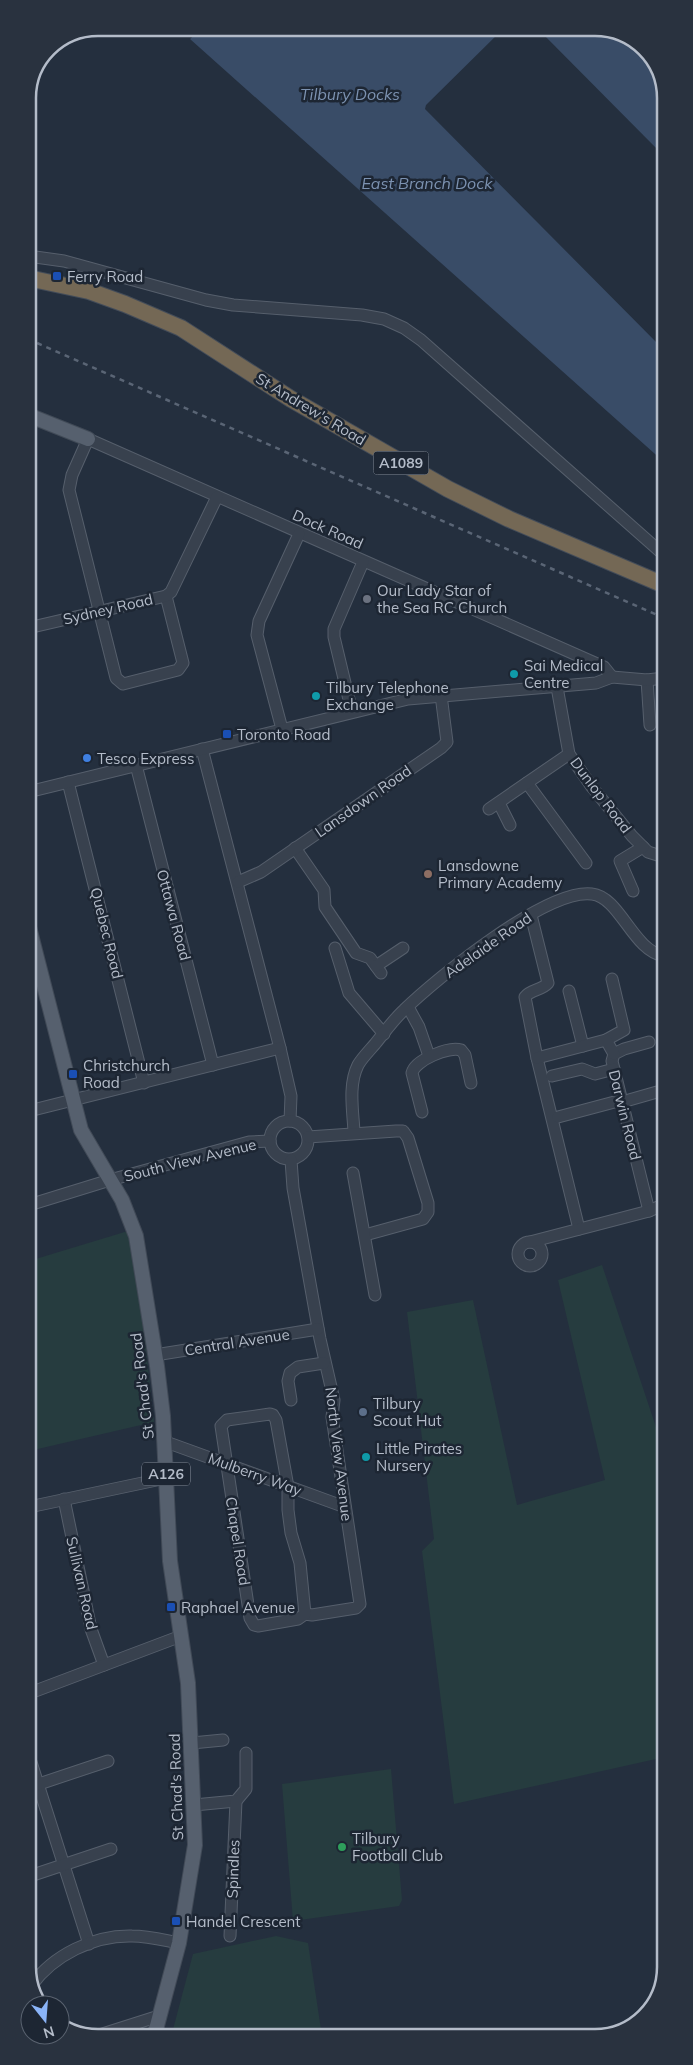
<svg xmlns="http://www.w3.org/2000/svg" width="693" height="2065" font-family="Mulish,sans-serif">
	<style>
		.green { fill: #263c3f }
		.water { fill: #394c67 }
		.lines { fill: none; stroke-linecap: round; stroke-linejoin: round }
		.minor-casing { stroke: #565f6c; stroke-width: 13 }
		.major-casing { stroke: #414a57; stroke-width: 16 }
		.highway-casing { stroke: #434c59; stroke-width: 18 }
		.minor { stroke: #38414e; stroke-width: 11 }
		.major { stroke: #56606e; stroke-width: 14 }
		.highway { stroke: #746855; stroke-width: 16 }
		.rail { stroke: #5a6575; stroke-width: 2.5; stroke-dasharray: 5 5; stroke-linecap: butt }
		.transit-dot { fill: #1a4fb4; stroke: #1d2633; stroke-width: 2 }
		.worship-dot { fill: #6b7280; stroke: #1d2633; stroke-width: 2 }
		.culture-dot { fill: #0f9aa8; stroke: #1d2633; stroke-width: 2 }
		.shop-dot { fill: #3f7fe0; stroke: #1d2633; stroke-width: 2 }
		.education-dot { fill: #8d6e63; stroke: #1d2633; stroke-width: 2 }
		.service-dot { fill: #5c6f8a; stroke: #1d2633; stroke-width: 2 }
		.leisure-dot { fill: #2e9e5b; stroke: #1d2633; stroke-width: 2 }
		.labels { text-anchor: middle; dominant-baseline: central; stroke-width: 5; stroke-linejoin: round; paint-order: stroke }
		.shield { fill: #1d2633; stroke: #878f9c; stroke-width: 1 }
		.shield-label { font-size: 14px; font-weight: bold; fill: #b4bcc9 }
		.poi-label { font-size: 15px; fill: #b4bcc9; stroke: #1d2633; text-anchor: start }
		.street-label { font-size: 15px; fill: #b4bcc9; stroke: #1d2633 }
		.water-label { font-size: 16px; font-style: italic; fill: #7c92b1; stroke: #1d2633 }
		.rim { fill: none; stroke: #b4bcc9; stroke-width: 2.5 }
	</style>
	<rect width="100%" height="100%" fill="#242f3e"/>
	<!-- green -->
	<g class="green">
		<polygon points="128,1231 142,1311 154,1422 29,1451 29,1261"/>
		<polygon points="602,1265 665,1454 665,1757 454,1804 422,1551 434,1539 407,1312 473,1300 517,1505 605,1480 558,1280"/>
		<polygon points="391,1769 402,1900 399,1906 293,1921 282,1784"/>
		<polygon points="276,1936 308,1943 322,2036 171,2037 193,1954"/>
	</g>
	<!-- water -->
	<g class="water">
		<polygon points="202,28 504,28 426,105 425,109 663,349 664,462 190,39"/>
		<polygon points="537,28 600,28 641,45 663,80 663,155"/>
	</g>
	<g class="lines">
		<!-- minor casing -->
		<g class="minor-casing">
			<g id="minor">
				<polyline points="28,256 64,261 206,300 233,305 362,315 384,319 404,328 421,340 664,555"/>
				<polyline points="166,596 183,663 178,670 123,684 116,678 69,490 72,475 88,439 604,667 612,677"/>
				<polyline points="28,628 166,596 171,592 217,497"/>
				<polyline points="647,680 650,725"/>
				<polyline points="557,687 569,754 592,787 632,836 648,852 664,857"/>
				<polyline points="352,712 334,637 334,629 363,562"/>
				<polyline points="282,729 257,635 259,621 299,534"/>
				<polyline points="202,749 280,1048 291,1096 290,1121"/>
				<polyline points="136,765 213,1065"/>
				<polyline points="68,782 144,1083"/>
				<polyline points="527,783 586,863"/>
				<polyline points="28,792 408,699 596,683 612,677 647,680 664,678"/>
				<polyline points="499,803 510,825"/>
				<polyline points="489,809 569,754"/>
				<polyline points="295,848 324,890 325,907 356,953 370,958 381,973"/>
				<polyline points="238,882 261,872 441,748 447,742 441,695"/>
				<polyline points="633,891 620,861 643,847"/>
				<path d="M531,915L548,983C541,991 531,989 525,997L537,1058L579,1229"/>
				<polyline points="335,948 349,993 384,1034"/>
				<polyline points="376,966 403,948"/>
				<polyline points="569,991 583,1046"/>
				<polyline points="408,1007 419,1027 429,1056"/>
				<polyline points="606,1040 624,1030 612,979"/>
				<polyline points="649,1042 624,1049 614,1054 612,1061 649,1211"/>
				<polyline points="537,1058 606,1040 614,1054"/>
				<polyline points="552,1076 582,1069 595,1074 614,1069"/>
				<polyline points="629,1100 664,1090"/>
				<polyline points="29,1111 280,1048"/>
				<path d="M422,1112L412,1073C415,1060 449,1046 461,1050L465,1055L471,1083"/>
				<polyline points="558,1117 622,1100"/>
				<circle cx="289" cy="1140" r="19"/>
				<path d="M354,1132C353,1111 348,1085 358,1065C362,1058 369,1051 375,1044C384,1033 393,1020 404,1010C437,978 547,888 592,894C620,897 633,951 664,956"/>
				<polyline points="308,1137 396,1131 403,1131 408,1138 428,1203 428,1212 423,1219 365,1235"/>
				<polyline points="291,1160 293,1188 320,1339 334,1400 332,1417 360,1604 356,1608 312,1615 305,1614"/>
				<polyline points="353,1173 375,1295"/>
				<polyline points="29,1205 110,1180 249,1142 270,1141"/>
				<circle cx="530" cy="1254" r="12"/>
				<polyline points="530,1242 649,1211 665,1204"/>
				<polyline points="155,1355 318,1329"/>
				<polyline points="291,1400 288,1381 290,1373 298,1367 324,1363"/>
				<polygon points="270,1414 273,1415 276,1420 288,1487 288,1510 291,1533 300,1563 305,1614 298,1619 258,1626 254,1625 250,1618 221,1426 227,1420"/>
				<polyline points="166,1442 345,1507"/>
				<polyline points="64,1499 91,1629 104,1665"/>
				<polyline points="29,1507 166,1478"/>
				<polyline points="30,1693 181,1636"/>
				<polyline points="192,1743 223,1740"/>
				<polyline points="30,1759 89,1944"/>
				<polyline points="30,1787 108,1761"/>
				<polyline points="194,1805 236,1801 246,1789 246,1753"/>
				<polyline points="30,1876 111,1849"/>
				<polyline points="230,1936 236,1801"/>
				<path d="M31,1986C53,1955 94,1935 132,1936C148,1936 163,1940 179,1943"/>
				<polyline points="93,2037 159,2016"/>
			</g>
		</g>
		<!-- major casing -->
		<g class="major-casing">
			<g id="major">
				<polyline points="28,415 88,439"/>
				<polyline points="29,927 81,1130 122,1200 136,1236 157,1366 163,1416 170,1561 188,1683 195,1845 179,1943 154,2037"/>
			</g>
		</g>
		<!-- highway casing -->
		<g class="highway-casing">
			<polyline id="highway" points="28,278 89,291 125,304 181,328 291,399 448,489 509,519 664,585"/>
		</g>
		<!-- minor -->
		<use href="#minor" class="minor"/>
		<!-- major -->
		<use href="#major" class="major"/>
		<!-- highway -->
		<use href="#highway" class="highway"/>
		<!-- rail -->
		<polyline class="rail" points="28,339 664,618"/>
	</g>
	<!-- markers -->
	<g class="transit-dot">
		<rect x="52" y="271" width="10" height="10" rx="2.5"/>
		<rect x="222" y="729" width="10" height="10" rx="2.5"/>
		<rect x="68" y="1069" width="10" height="10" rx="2.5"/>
		<rect x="166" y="1602" width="10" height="10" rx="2.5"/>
		<rect x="171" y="1916" width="10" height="10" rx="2.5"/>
	</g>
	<circle class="worship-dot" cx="367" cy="599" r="5"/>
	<g class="culture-dot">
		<circle cx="514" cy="674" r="5"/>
		<circle cx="316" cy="696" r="5"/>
		<circle cx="366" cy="1457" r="5"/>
	</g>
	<circle class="shop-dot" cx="87" cy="758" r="5"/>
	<circle class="education-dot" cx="428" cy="874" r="5"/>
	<circle class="service-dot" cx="363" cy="1412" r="5"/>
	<circle class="leisure-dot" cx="342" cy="1847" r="5"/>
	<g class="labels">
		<!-- shield labels -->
		<g class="shield">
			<rect x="373.5" y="451.5" width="55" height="23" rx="4"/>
			<rect x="142" y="1462.5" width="48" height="23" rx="4"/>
		</g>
		<g class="shield-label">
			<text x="401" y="463">A1089</text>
			<text x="166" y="1474">A126</text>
		</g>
		<!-- poi labels -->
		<g class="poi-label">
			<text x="67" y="276">Ferry Road</text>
			<text x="377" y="590">Our Lady Star of<tspan x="377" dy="17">the Sea RC Church</tspan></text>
			<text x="524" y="665">Sai Medical<tspan x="524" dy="17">Centre</tspan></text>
			<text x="326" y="687">Tilbury Telephone<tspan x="326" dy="17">Exchange</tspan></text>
			<text x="237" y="734">Toronto Road</text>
			<text x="97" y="758">Tesco Express</text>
			<text x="438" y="865">Lansdowne<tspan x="438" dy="17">Primary Academy</tspan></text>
			<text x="83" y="1065">Christchurch<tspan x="83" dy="17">Road</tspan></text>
			<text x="373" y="1403">Tilbury<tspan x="373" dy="17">Scout Hut</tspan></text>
			<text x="376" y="1448">Little Pirates<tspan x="376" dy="17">Nursery</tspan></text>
			<text x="181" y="1607">Raphael Avenue</text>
			<text x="352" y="1838">Tilbury<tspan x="352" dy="17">Football Club</tspan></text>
			<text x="186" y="1921">Handel Crescent</text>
		</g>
		<!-- street labels -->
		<g class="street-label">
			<text transform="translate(311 409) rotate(31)">St Andrew's Road</text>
			<text transform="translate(328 529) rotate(24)">Dock Road</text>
			<text transform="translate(108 609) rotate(-13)">Sydney Road</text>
			<text transform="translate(601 795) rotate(53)">Dunlop Road</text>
			<text transform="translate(363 801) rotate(-35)">Lansdown Road</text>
			<text transform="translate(174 915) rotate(75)">Ottawa Road</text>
			<text transform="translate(107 933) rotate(76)">Quebec Road</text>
			<text transform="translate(488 945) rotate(-35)">Adelaide Road</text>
			<text transform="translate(625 1115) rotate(76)">Darwin Road</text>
			<text transform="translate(190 1160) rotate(-14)">South View Avenue</text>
			<text transform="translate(237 1342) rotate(-9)">Central Avenue</text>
			<text transform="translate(142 1386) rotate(-97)">St Chad's Road</text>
			<text transform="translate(339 1454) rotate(83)">North View Avenue</text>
			<text transform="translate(255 1474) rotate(20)">Mulberry Way</text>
			<text transform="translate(238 1541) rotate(81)">Chapel Road</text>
			<text transform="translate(82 1583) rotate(77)">Sullivan Road</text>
			<text transform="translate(176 1787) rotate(-92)">St Chad's Road</text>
			<text transform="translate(233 1869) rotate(-88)">Spindles</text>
		</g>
		<!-- water labels -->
		<g class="water-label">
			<text x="350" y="94">Tilbury Docks</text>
			<text x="427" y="183">East Branch Dock</text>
		</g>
	</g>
	<!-- crop -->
	<path d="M0 0H693V2065H0ZM98 36H595A62 62 0 0 1 657 98V1967A62 62 0 0 1 595 2029H98A62 62 0 0 1 36 1967V98A62 62 0 0 1 98 36Z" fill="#29323f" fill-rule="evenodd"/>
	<path class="rim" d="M98 36H595A62 62 0 0 1 657 98V1967A62 62 0 0 1 595 2029H98A62 62 0 0 1 36 1967V98A62 62 0 0 1 98 36Z"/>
	<!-- north arrow -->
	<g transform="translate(45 2020) rotate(163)"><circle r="24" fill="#1d2633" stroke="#59626f"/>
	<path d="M0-4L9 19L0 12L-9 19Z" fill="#8ab4f8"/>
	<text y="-8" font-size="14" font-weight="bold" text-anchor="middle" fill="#b4bcc9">N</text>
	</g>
</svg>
